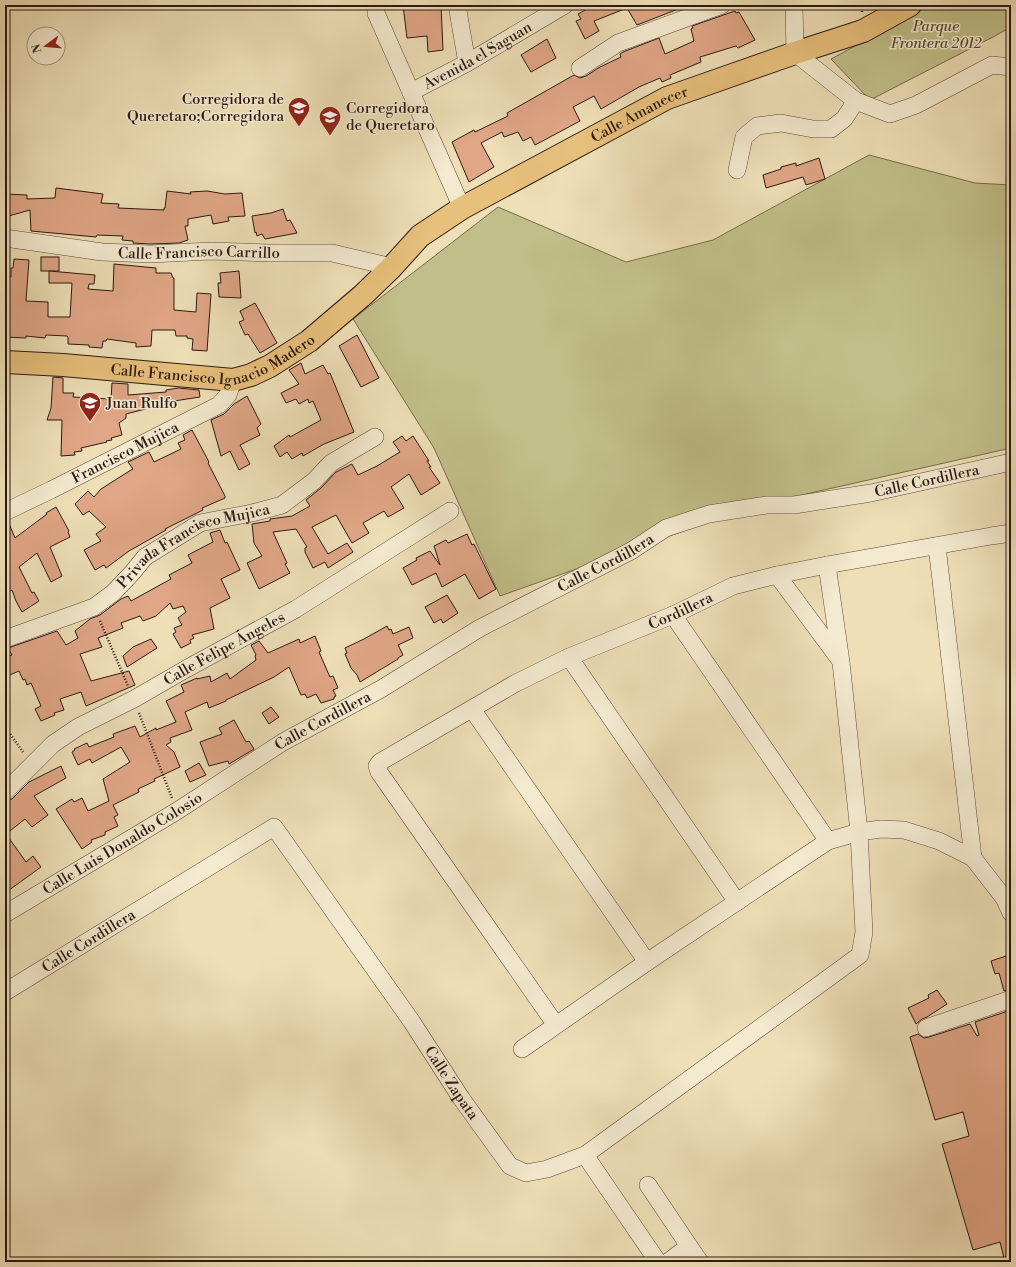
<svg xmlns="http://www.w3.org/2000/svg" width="1016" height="1267" font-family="'Libre Bodoni',serif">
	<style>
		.green { fill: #c1bf89; stroke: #766c4e }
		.building { fill: #e0a686; stroke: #2b1912 }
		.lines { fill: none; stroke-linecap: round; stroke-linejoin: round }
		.minor-casing { stroke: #5c4a3b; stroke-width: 18 }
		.major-casing { stroke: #2b1912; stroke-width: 24 }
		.path { stroke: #2b1912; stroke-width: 2.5; stroke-dasharray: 1 2; stroke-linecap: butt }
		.minor { stroke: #f4ead0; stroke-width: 17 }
		.major { stroke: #e7c07c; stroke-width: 22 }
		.labels { text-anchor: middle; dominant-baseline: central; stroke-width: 3; stroke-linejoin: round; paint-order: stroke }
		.park-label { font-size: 15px; font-style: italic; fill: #584b36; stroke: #f4ead0 }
		.street-label { font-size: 15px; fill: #2b1912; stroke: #f4ead0 }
		.poi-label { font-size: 15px; fill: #2b1912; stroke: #f4ead0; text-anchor: start }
	</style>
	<rect width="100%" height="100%" fill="#eedfb7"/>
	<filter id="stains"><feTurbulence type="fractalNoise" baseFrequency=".005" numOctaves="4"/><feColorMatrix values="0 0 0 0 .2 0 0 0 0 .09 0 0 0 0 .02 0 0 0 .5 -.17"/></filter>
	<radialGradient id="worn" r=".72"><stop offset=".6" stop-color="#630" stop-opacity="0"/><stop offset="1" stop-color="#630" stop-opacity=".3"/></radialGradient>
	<!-- green -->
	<g class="green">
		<polygon points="931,5 1011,5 1011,27 993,37 870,100 831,59"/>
		<polygon points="869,155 975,183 1011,185 1011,448 757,505 500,596 434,448 353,319 498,207 626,262 713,240"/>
	</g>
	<!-- building -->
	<g class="building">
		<polygon points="403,5 441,5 443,50 428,52 427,36 407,38"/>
		<polygon points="594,5 686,5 686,6 637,25 627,8 594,21 599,31 585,39 576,21 581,19 578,14"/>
		<polygon points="735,11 736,13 739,12 755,40 738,48 736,46 700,57 701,62 670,75 671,78 662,82 660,78 639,87 601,109 594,96 573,107 580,121 535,145 531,137 523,141 518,132 504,137 502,132 481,143 494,167 469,182 452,142 474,130 475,132 508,116 507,113 574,75 580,78 586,76 600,67 621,57 620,54 623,52 659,38 665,54 694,41 691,29 693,28 692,26"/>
		<polygon points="547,39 556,58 531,72 521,55"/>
		<polygon points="819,158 825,179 806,185 803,177 766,188 763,175 781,169 781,167 796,163 796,166"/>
		<polygon points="56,188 103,194 101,203 119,204 118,208 164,210 164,208 165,208 167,191 191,194 190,192 207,191 225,194 242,193 245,216 228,217 229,221 213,224 211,215 188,219 188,226 185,226 188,240 179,243 150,244 133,243 133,241 122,240 123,236 97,235 96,237 31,231 30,210 5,217 5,194 27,195 27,199 55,198"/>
		<polygon points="283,209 287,221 290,220 297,233 265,239 262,234 257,236 256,232 255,233 252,216 271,213"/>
		<rect x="41" y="257" width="18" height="14"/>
		<polygon points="14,259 29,260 26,301 48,302 48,317 70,317 72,283 49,283 49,271 95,275 94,284 89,284 88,289 113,291 114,264 156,268 156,273 171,273 173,278 174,278 174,310 196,312 197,293 211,294 207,351 192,350 193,339 187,338 187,336 176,336 175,330 152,330 151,346 136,347 136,343 107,339 106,341 103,341 102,348 89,347 89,345 68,344 68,337 67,336 46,335 45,338 26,336 26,338 5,337 5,276 11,277 11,268 13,268"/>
		<polygon points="239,271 241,298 219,297 218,283 221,283 220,273"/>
		<polygon points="255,303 277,343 260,353 248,334 245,335 239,322 244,320 240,311"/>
		<polygon points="357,335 379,378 361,387 339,346"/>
		<polygon points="301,363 305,374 323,365 328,374 330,373 354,432 324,444 303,456 302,453 292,459 287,452 280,457 274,446 289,435 290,437 321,420 313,401 309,403 308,399 299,404 296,399 286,403 281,393 299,384 289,370"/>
		<polygon points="53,377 63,378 63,393 74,393 73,397 111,399 112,383 128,384 128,395 166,392 166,390 178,388 199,390 200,397 174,401 158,407 157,406 126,414 126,418 119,423 122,435 111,438 112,440 106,441 107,442 81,448 82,451 74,452 75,455 61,456 62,420 47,420 51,408"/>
		<polygon points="247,396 261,424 257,428 260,435 240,445 250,464 239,470 230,451 221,456 211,420 224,414 234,404"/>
		<polygon points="192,430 209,462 208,463 225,496 225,498 202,508 203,510 165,529 166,530 129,551 106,568 104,565 95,570 84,550 101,541 96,534 106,527 89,511 83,515 75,504 88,491 94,497 101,489 131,470 133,469 128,462 149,452 154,462 181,449 178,443 185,440 183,435"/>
		<polygon points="402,436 406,441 413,436 429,461 427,461 431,467 429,467 440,483 421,495 409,474 391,487 404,508 388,517 384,511 363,523 369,533 352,543 336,515 312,527 328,554 347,543 353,552 328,568 325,562 313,568 305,552 305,548 307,547 296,529 273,532 287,563 285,564 290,573 259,589 247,563 262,556 254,543 252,524 270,521 270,519 292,516 310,506 306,500 321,488 336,472 352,464 358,475 377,466 400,452 393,442"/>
		<polygon points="56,507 69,531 68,532 70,537 50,547 62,576 51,582 37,553 19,567 32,593 34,592 39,601 22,612 16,601 12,590 5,594 5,522 8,521 15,538 47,514 46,513"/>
		<polygon points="220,530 225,543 227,542 240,570 221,579 230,598 210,608 214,629 192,635 194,638 190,640 191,643 181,648 173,634 176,632 174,628 182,625 178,618 186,612 183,606 173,609 170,603 156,616 143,621 140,616 121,623 123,628 98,638 102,647 80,654 91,681 129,671 135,685 86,706 81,692 60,699 64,710 54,713 55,715 41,721 35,709 41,706 31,683 27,685 25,679 23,680 19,671 5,677 5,658 12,655 8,648 57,631 66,645 78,638 75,631 90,619 100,615 121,599 128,596 131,601 160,585 171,579 169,575 192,563 188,555 213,542 210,533"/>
		<polygon points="467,534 472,545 474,544 496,589 479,599 465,574 442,587 436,573 412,585 403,568 417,560 416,558 430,551 440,565 434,546 446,540 448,543"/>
		<polygon points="447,595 458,613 443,623 441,619 434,623 425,607"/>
		<polygon points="387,626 389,630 391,629 393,634 409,627 413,638 398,645 403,655 398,658 398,659 360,682 357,675 351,668 345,654 347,653 345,648 364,639"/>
		<polygon points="315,636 321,651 319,652 326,668 330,677 333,676 338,688 333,690 336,696 334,697 334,699 321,703 316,694 307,698 305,694 301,695 289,667 274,677 226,700 226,701 209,708 207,702 185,712 192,730 170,738 171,742 166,745 174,752 180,767 154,779 155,781 138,789 139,792 113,805 118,815 114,817 118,826 105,832 105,835 91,840 92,842 82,849 56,809 72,799 74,802 82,798 88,811 109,801 103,779 130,762 121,747 92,763 90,759 78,765 72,752 75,750 74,749 87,743 89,747 114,737 113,734 135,726 140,737 156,728 156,730 176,722 166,701 184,692 181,685 197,678 197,679 210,676 211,682 227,673 230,679 256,660 255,656 256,655 251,645 259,641 268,653 299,639 300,643"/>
		<polygon points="151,639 157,648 127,667 123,656 133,647"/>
		<polygon points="271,707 279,717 269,724 262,713"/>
		<polygon points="234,720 246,742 249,741 254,749 229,764 228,761 209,766 200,742 222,734 219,728"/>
		<polygon points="199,763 206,775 190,782 185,771"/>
		<polygon points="61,766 66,778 34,796 48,815 32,827 25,819 6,834 26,862 33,856 41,867 5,893 5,802 12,799 29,782"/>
		<polygon points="1006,956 1011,979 1011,989 1004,991 999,973 995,974 991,961"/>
		<polygon points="937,990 947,1004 927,1017 922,1019 916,1024 908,1008 929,998 928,995"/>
		<polygon points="1011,1010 1011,1262 1005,1262 1000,1242 973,1250 942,1144 969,1136 963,1112 935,1120 910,1037 918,1034 924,1038 929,1037 970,1024 977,1036 979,1035 975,1022"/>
	</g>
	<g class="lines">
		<!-- minor casing -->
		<g class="minor-casing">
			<g id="minor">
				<polyline points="376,5 376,13 462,208"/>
				<polyline points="457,5 467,63"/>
				<polyline points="794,5 795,53 856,101 890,114 916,105 992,65 1011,67"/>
				<polyline points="580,68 618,43 722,5"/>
				<path id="s1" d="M411,92L467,63L565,5"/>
				<polyline points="737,170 744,137 757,126 781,123 813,129 831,129 844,119 856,101"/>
				<path id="s2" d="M5,238L102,252L150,254L212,251L269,253H332L392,267"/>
				<path id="s3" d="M5,512L51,490L219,405L228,395L233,380"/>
				<polyline points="937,546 973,858"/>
				<polyline points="777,575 840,660"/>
				<polyline points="673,615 828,841"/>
				<path id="s4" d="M5,639L94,607L113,593L132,573L145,557L200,523L252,513L282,505L314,481L331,463L375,437"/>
				<polyline points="569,657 737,902"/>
				<polyline points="472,709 647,962"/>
				<path id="s5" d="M5,792L53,744L78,727L134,699L186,669L296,609L450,511"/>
				<path id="s6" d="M5,914L177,811L283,742L381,689L480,628L631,551L666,528L709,514L767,505H794L871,493L1011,462"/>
				<path id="s7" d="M5,992L274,827L412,1022L461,1098L510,1166L526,1173L547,1169L585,1155L860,955L864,932L859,832L841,662L827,565"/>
				<path id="s8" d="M556,1025L379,772L377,766L380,762L516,683L569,657L673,615L733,586L777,575L827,565L991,536L1011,533"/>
				<polyline points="926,1028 1011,999"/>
				<polyline points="522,1049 647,962 828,841 859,832 881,829 904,830 939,841 973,858 1004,898 1011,913"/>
				<polyline points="585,1155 658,1262"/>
				<polyline points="648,1185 689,1246 668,1262"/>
				<polyline points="689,1246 700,1262"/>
			</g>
		</g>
		<!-- major casing -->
		<g class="major-casing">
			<g id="major">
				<path id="s9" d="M5,362L63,365L233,380L251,375L270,366L309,341L363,295L392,267L420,236L462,208L667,98L795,53L863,31L910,5"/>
			</g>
		</g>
		<!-- path -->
		<g class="path">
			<polyline points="862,5 862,12"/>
			<polyline points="100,621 128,686"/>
			<polyline points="139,713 172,798"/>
			<polyline points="5,727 23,752"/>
		</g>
		<!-- minor -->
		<use href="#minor" class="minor"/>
		<!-- major -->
		<use href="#major" class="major"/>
	</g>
	<!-- icons -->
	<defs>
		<g id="school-pin" transform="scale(1.15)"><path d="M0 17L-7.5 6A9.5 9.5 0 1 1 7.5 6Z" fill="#8f2418" stroke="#f4ead0"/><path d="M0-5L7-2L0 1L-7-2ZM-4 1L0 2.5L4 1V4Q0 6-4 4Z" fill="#fff"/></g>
	</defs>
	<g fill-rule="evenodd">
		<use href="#school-pin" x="299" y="108"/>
		<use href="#school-pin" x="330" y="117"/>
		<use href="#school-pin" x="90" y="403"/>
	</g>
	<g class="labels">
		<!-- park labels -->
		<g class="park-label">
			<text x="936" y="26">Parque<tspan x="936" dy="17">Frontera 2012</tspan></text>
		</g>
		<!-- street labels -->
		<g class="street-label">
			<text stroke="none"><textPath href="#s1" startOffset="76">Avenida el Saguan</textPath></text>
			<text stroke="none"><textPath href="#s9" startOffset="719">Calle Amanecer</textPath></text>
			<text stroke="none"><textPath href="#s2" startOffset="195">Calle Francisco Carrillo</textPath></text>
			<text stroke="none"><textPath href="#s9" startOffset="213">Calle Francisco Ignacio Madero</textPath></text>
			<text stroke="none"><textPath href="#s3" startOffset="134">Francisco Mujica</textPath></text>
			<text stroke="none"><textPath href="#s6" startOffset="1032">Calle Cordillera</textPath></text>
			<text stroke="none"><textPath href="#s4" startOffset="215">Privada Francisco Mujica</textPath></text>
			<text stroke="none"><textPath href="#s6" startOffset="696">Calle Cordillera</textPath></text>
			<text stroke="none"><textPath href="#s8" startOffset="657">Cordillera</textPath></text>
			<text stroke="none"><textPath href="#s5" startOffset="264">Calle Felipe Ángeles</textPath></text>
			<text stroke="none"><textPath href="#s6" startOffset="372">Calle Cordillera</textPath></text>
			<text stroke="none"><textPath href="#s6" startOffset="137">Calle Luis Donaldo Colosio</textPath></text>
			<text stroke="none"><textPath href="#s7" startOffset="98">Calle Cordillera</textPath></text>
			<text stroke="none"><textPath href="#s7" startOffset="627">Calle Zapata</textPath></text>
		</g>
		<!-- poi labels -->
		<g class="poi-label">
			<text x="284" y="99" text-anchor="end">Corregidora de<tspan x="284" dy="17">Queretaro;Corregidora</tspan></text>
			<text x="346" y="108">Corregidora<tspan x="346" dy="17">de Queretaro</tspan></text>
			<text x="106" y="403">Juan Rulfo</text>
		</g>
	</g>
	<!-- margin -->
	<rect width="1016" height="1267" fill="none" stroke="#eedfb7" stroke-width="20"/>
	<rect x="6" y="6" width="1004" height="1255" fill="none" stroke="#2b1912" stroke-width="2"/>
	<rect x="10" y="10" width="996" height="1247" fill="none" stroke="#2b1912"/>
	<!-- north arrow -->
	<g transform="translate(46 46) rotate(254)"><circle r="19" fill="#f4ead0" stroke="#a49684"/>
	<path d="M0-3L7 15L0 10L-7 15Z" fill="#8f2418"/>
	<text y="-6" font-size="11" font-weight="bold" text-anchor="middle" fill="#2b1912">N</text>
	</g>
	<rect width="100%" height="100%" filter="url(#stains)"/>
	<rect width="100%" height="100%" fill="url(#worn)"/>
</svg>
